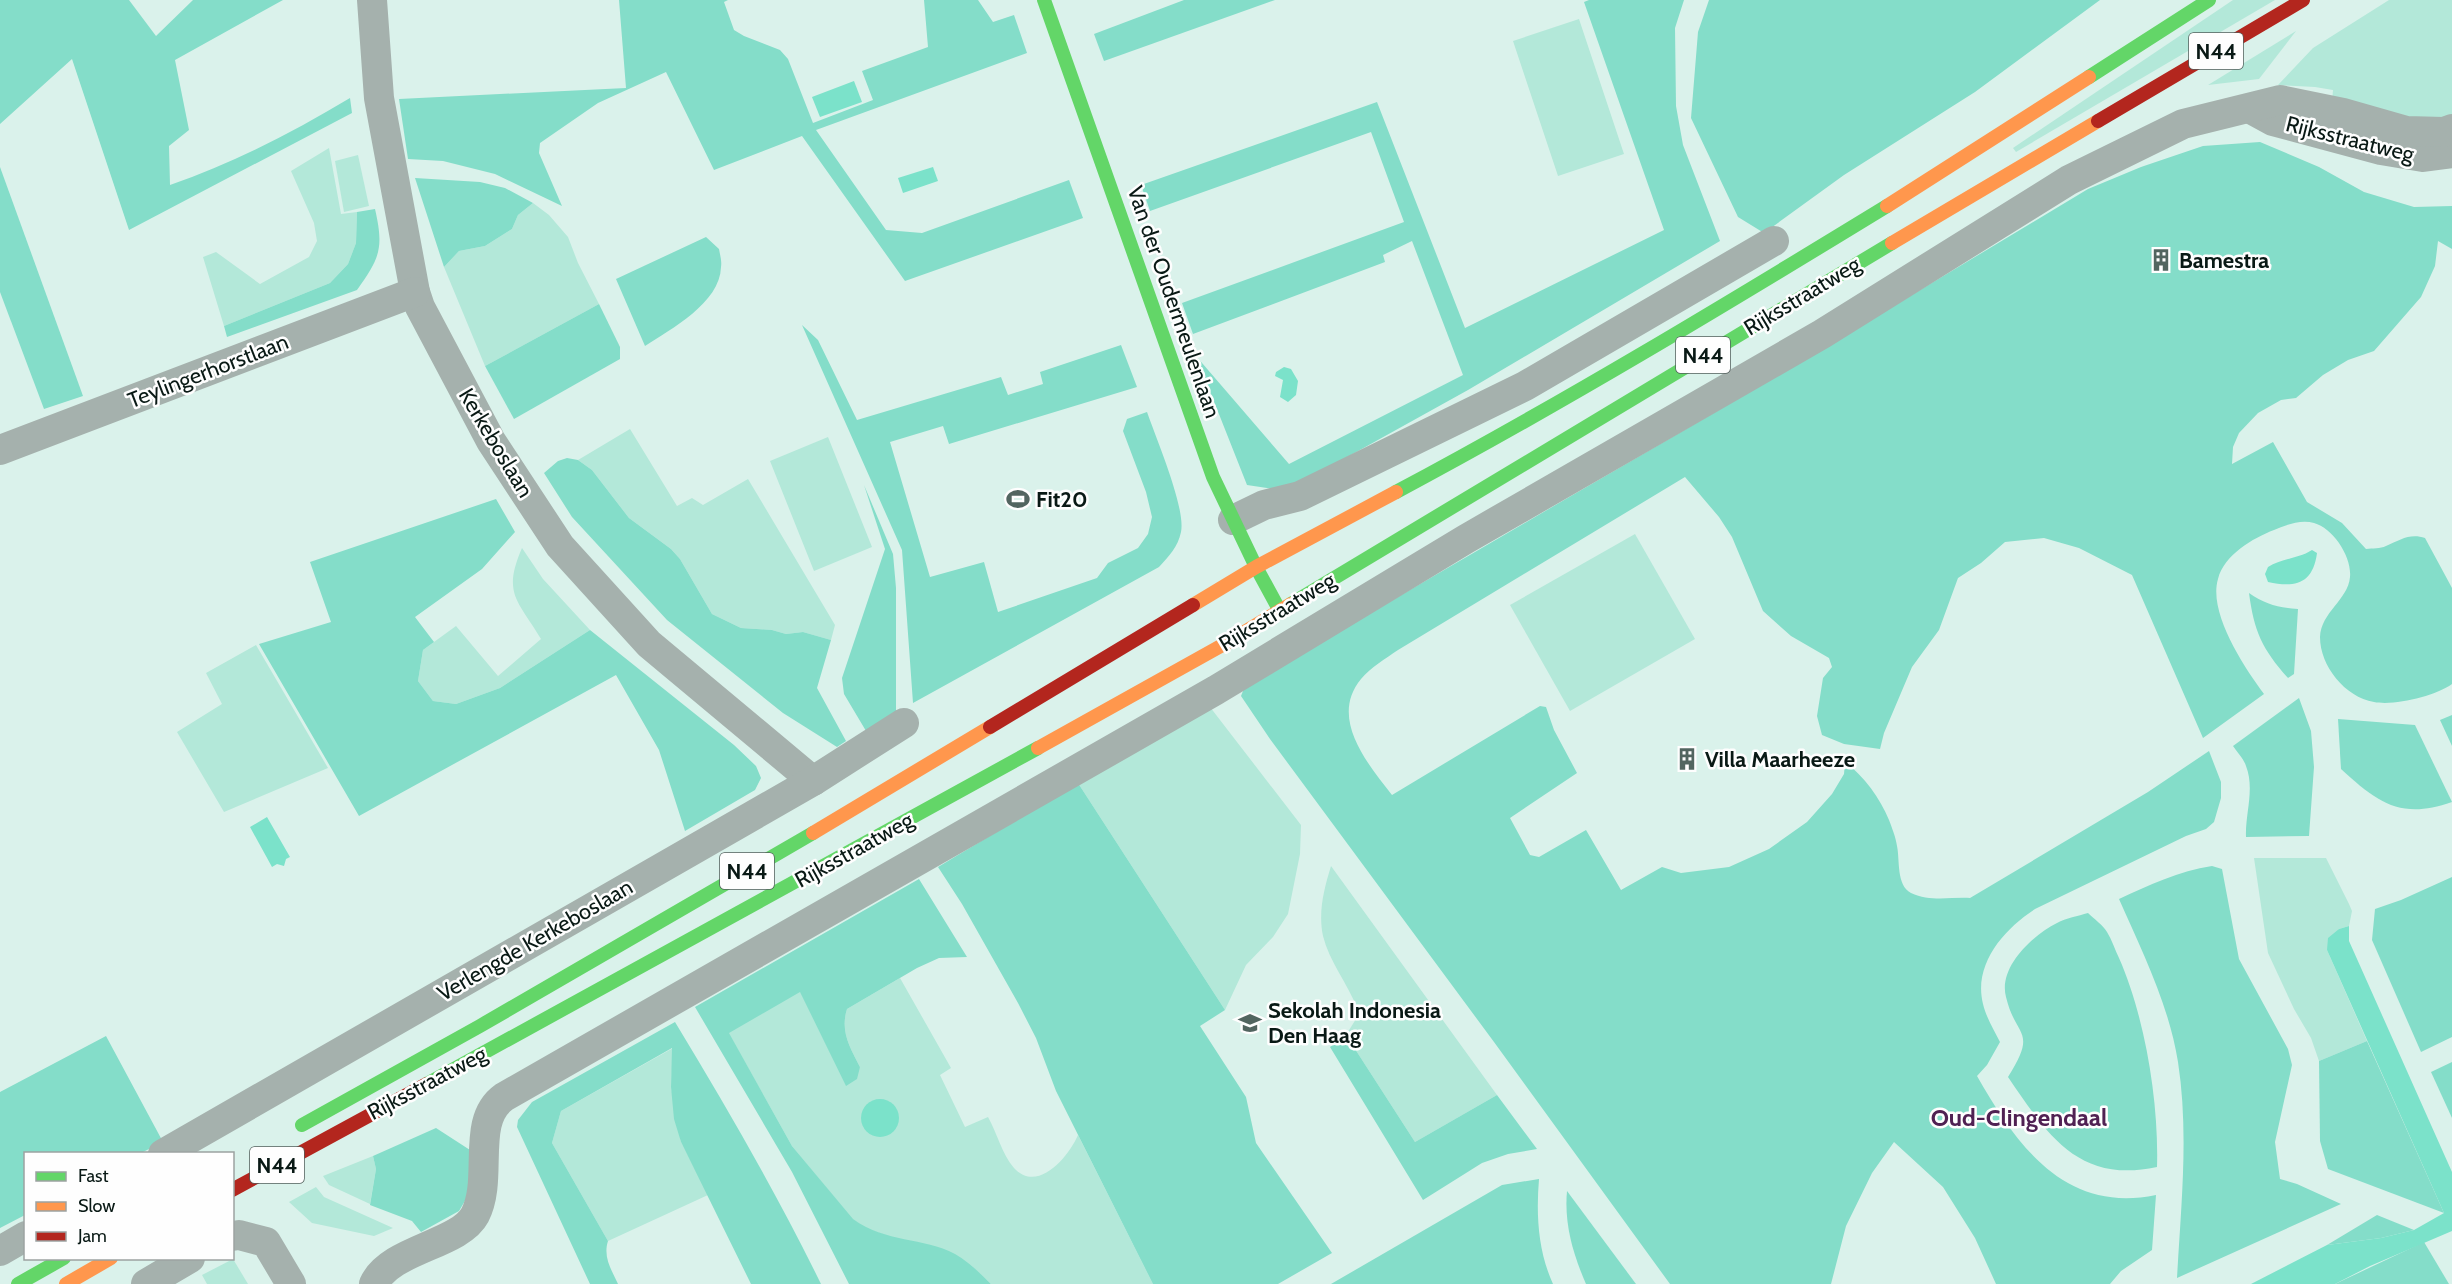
<svg xmlns="http://www.w3.org/2000/svg" width="2452" height="1284" font-family="Cabin,sans-serif">
	<style>
		.green { fill: #b3e8d9 }
		.forest { fill: #84ddc9 }
		.water { fill: #7be2ca }
		.lines { fill: none; stroke-linecap: round; stroke-linejoin: round }
		.street { stroke: #a5b1ad; stroke-width: 30 }
		.fast { stroke: #63d668; stroke-width: 14 }
		.slow { stroke: #ff974d; stroke-width: 14 }
		.jam { stroke: #b3261e; stroke-width: 14 }
		.labels { text-anchor: middle; dominant-baseline: central; stroke-width: 5; stroke-linejoin: round; paint-order: stroke }
		.shield { fill: #fefefe; stroke: #525e5b; stroke-width: 1.5 }
		.shield-label { font-size: 21px; font-weight: bold; fill: #091915 }
		.street-label { font-size: 22px; fill: #091915; stroke: #fefefe }
		.poi-label { font-size: 22px; font-weight: bold; fill: #091915; stroke: #fefefe; text-anchor: start }
		.neighbourhood-label { font-size: 24px; font-weight: bold; fill: #502153; stroke: #fefefe }
	</style>
	<rect width="100%" height="100%" fill="#daf2eb"/>
	<!-- green -->
	<g class="green">
		<polygon points="2233,0 2275,0 2016,152 2013,148"/>
		<polygon points="2389,0 2452,0 2452,117 2415,124 2332,102 2333,90 2315,87 2278,85 2313,48"/>
		<polygon points="1579,19 1624,154 1558,176 1513,41"/>
		<polygon points="2296,31 2259,79 2208,85"/>
		<polygon points="329,148 341,214 357,212 356,243 348,264 330,283 224,326 203,257 216,252 260,284 309,257 317,241 314,223 291,171"/>
		<polygon points="358,155 369,206 344,212 335,161"/>
		<polygon points="533,203 549,215 568,237 578,263 599,304 485,366 444,267 459,251 485,246 512,229 518,215"/>
		<polygon points="630,429 677,506 692,498 703,505 748,479 835,625 831,640 803,632 786,634 772,630 741,628 712,614 680,559 671,549 629,518 592,470 578,460"/>
		<polygon points="828,437 872,547 814,571 770,461"/>
		<polygon points="1635,534 1695,639 1570,711 1510,605"/>
		<path d="M522,548L543,579L590,630L500,688L456,704L433,701L418,681L423,650L456,626L498,676L541,639C518,600 502,594 522,548Z"/>
		<polygon points="256,645 328,768 224,812 177,732 222,704 206,673"/>
		<polygon points="1210,707 1301,825 1300,854 1288,914 1273,937 1246,965 1225,1010 1078,783"/>
		<polygon points="2254,858 2326,858 2349,904 2352,911 2349,926 2339,929 2327,950 2367,1041 2319,1061 2311,1038 2294,1009 2268,953"/>
		<path d="M1331,866L1497,1095L1415,1142L1346,1035L1356,1019L1357,1008C1348,984 1329,961 1323,936C1318,912 1324,889 1331,866Z"/>
		<path d="M900,978L951,1068L940,1075L965,1127L988,1117C997,1133 1002,1154 1014,1168C1038,1194 1069,1156 1078,1135L1153,1284H991L972,1266L865,1228L852,1219L792,1146L728,1032L800,991L846,1085L860,1067C850,1047 840,1032 847,1009Z"/>
		<polygon points="673,1048 671,1087 681,1142 708,1195 608,1241 552,1143 561,1111"/>
		<polygon points="373,1156 376,1169 370,1204 329,1185 323,1176"/>
		<polygon points="316,1187 324,1197 393,1228 374,1236 312,1223 289,1202"/>
		<polygon points="233,1259 248,1284 207,1284 202,1275"/>
	</g>
	<!-- forest -->
	<g class="forest">
		<path d="M0,0H129L156,36L193,0H283L175,60L189,130L169,146L170,185C234,163 293,132 350,98L352,113L129,230L72,59L0,124Z"/>
		<polygon points="619,0 728,0 724,2 734,30 744,36 780,50 788,59 813,123 873,100 862,71 928,47 924,0 978,0 993,22 1014,15 1027,53 816,130 886,230 922,233 1069,180 1083,218 905,281 802,136 714,170 666,72 598,103 540,143 539,153 562,206 495,174 443,161 408,159 399,99 626,88"/>
		<polygon points="1184,0 1275,0 1104,61 1094,34"/>
		<polygon points="1589,0 1684,0 1675,28 1676,106 1683,145 1720,241 1468,390 1286,491 1247,485 1196,356 1289,464 1463,375 1412,241 1383,255 1385,262 1193,334 1182,303 1404,222 1371,132 1150,211 1141,185 1377,102 1465,328 1664,230 1584,2"/>
		<polygon points="1709,0 2100,0 1975,92 1844,175 1764,233 1738,217 1691,118 1698,32"/>
		<path d="M2260,142L2319,167L2364,192L2414,207L2452,206V249L2438,241L2435,266L2421,297L2374,351L2348,360L2323,375L2296,398L2281,400L2258,413L2239,433L2233,447L2232,464L2273,442L2307,502L2342,523L2366,549C2373,548 2380,549 2386,546C2400,540 2410,533 2425,538L2452,588V684C2435,696 2395,706 2374,702C2345,697 2320,666 2320,637C2321,612 2348,600 2350,577C2352,557 2333,528 2314,523C2301,519 2286,525 2274,530C2253,538 2224,555 2218,579C2208,613 2244,667 2264,694L2203,738L2132,575L2079,548L2044,538L2005,542L1981,563L1958,578L1939,630L1912,667L1884,733L1880,749L1844,744L1822,735L1817,716L1823,678L1832,667L1829,658L1791,636L1763,611L1732,537L1719,517L1685,477L1398,650C1385,659 1371,667 1361,679C1329,718 1367,763 1392,795L1540,706L1546,707L1554,730L1577,773L1510,818L1530,855L1539,857L1586,830L1621,890L1662,867L1681,873L1729,867L1769,849L1807,822L1832,794L1844,774L1845,762C1864,776 1880,798 1889,820C1892,828 1896,838 1897,846C1900,860 1896,885 1911,893C1930,902 1950,897 1970,898L2148,792L2209,751L2221,782V798L2214,822L2206,829L2186,836L2035,909C2004,929 1973,964 1983,1004C1986,1017 1994,1030 2000,1042L1987,1065L1977,1076C2017,1146 2065,1214 2156,1195L2152,1250L2121,1271L2110,1284H1996L1975,1238L1943,1187L1894,1142L1872,1173L1846,1226L1831,1284H1670L1494,1042L1270,739L1241,696L1245,686L1782,373L2088,189L2141,167L2203,146Z"/>
		<polygon points="0,167 83,396 44,409 0,292"/>
		<polygon points="415,178 480,182 505,188 533,203 518,215 512,229 485,246 459,251 444,267"/>
		<path d="M375,209C384,248 380,258 357,290L227,337L224,326L330,283L348,264L356,243L357,212Z"/>
		<path d="M706,237L719,249C720,255 722,261 721,267C720,303 671,329 645,346L616,279Z"/>
		<polygon points="599,304 620,347 620,359 514,419 485,366"/>
		<path d="M802,325L818,340L857,420L1001,377L1008,395L1043,384L1040,372L1121,345L1137,387L949,444L943,426L890,442L930,577L984,562L998,612L1097,578L1108,563L1138,548L1148,534L1152,517L1146,492L1123,431L1127,419L1147,412C1156,438 1186,508 1181,532C1178,547 1169,556 1159,567L913,703L902,550Z"/>
		<polygon points="567,458 578,460 592,470 629,518 671,549 680,559 712,614 741,628 772,630 786,634 803,632 831,640 817,688 846,741 837,747 783,713 667,620 572,517 544,473 558,461"/>
		<polygon points="864,485 893,554 896,588 896,719 869,736 844,694 842,678 885,549"/>
		<polygon points="496,499 515,532 482,569 415,617 434,642 423,650 418,681 433,701 456,704 500,688 590,630 734,745 756,766 761,778 755,790 685,831 659,750 616,675 359,816 259,644 331,622 310,562"/>
		<path d="M2249,593C2265,604 2279,608 2298,609L2294,674L2288,678C2262,649 2254,631 2249,593Z"/>
		<path d="M2299,698L2311,731L2314,767L2309,836L2246,837C2245,814 2255,789 2246,766C2244,759 2237,752 2233,746Z"/>
		<polygon points="2452,715 2452,746 2440,720"/>
		<path d="M2338,719L2415,725L2452,802C2401,820 2378,803 2341,769Z"/>
		<polygon points="1078,783 1225,1010 1200,1026 1246,1097 1256,1143 1332,1253 1278,1284 1153,1284 1056,1091 1036,1038 1018,1003 962,904 938,867"/>
		<path d="M2212,866L2222,869L2239,959L2288,1049L2292,1065L2275,1142L2280,1179L2297,1184L2341,1204L2177,1278C2181,1206 2189,1133 2178,1062C2169,1005 2142,951 2119,899C2149,885 2179,871 2212,866Z"/>
		<polygon points="2452,877 2452,1037 2421,1052 2372,940 2375,909 2401,900"/>
		<path d="M919,879L967,957L939,958L917,968L847,1009C840,1032 850,1047 860,1067L857,1079L846,1086L800,992L729,1033L792,1146L853,1219C886,1243 923,1237 955,1254C969,1262 980,1273 991,1284H849L792,1172L695,1007Z"/>
		<path d="M2088,913C2094,919 2103,925 2107,932C2112,940 2115,950 2119,958C2145,1017 2159,1102 2157,1167C2078,1184 2047,1134 2008,1077C2038,1029 2016,1039 2006,997C1998,967 2033,935 2057,923C2066,918 2078,916 2088,913Z"/>
		<path d="M675,1022C727,1108 777,1194 821,1284H751L681,1142L674,1119L671,1087L672,1048L561,1111L552,1143L608,1241C603,1257 611,1269 618,1284H590L517,1127L518,1120L532,1102Z"/>
		<polygon points="1346,1035 1415,1142 1497,1095 1537,1149 1508,1154 1482,1163 1423,1200 1330,1047"/>
		<polygon points="106,1036 163,1142 141,1153 26,1154 25,1215 0,1228 0,1092"/>
		<polygon points="2367,1041 2444,1213 2328,1169 2320,1141 2319,1061"/>
		<polygon points="2452,1062 2452,1118 2431,1072"/>
		<polygon points="436,1128 470,1150 469,1194 459,1211 421,1232 412,1221 370,1205 376,1169 373,1156"/>
		<path d="M1539,1179C1536,1215 1538,1251 1553,1284H1331L1502,1185Z"/>
		<path d="M1567,1191L1636,1284H1586C1573,1254 1564,1224 1567,1191Z"/>
		<polygon points="2377,1215 2414,1230 2381,1238 2327,1245"/>
		<polygon points="2424,1242 2449,1284 2335,1284"/>
	</g>
	<!-- water -->
	<g class="water">
		<polygon points="854,81 862,102 820,117 812,97"/>
		<polygon points="933,167 938,181 903,193 898,178"/>
		<polygon points="1284,367 1291,369 1298,381 1296,395 1288,402 1280,397 1283,380 1275,376 1276,372"/>
		<path d="M2312,550L2317,553C2313,584 2295,588 2268,582L2265,574L2268,567C2282,558 2298,559 2312,550Z"/>
		<polygon points="267,817 290,857 286,859 284,866 277,864 272,867 250,827"/>
		<polygon points="2349,926 2349,941 2452,1172 2452,1231 2370,1266 2335,1284 2251,1284 2327,1245 2381,1238 2414,1230 2444,1213 2327,950 2328,938 2339,929"/>
		<circle cx="880" cy="1118" r="19"/>
	</g>
	<g class="lines">
		<!-- street -->
		<g class="street">
			<polyline points="372,0 379,98 415,292 420,307 491,441 560,546 649,644 813,781"/>
			<polyline points="2251,109 2273,121 2381,150 2423,157 2452,153"/>
			<polyline points="0,450 415,292"/>
			<polyline points="1233,520 1264,505 1300,496 1525,386 1774,241"/>
			<polyline points="163,1154 813,781 904,723"/>
			<polyline points="232,1236 239,1235 266,1242 291,1284"/>
			<polyline points="0,1251 26,1236"/>
			<polyline points="146,1284 190,1258"/>
			<path d="M374,1284C390,1249 459,1245 475,1215C494,1178 470,1121 504,1097L1216,690L1466,539L1822,334L2069,180L2183,124L2280,100L2343,113L2406,131L2444,132L2452,129"/>
		</g>
		<!-- fast -->
		<g class="fast">
			<polyline points="1044,0 1213,477 1256,567 1280,611"/>
			<polyline points="2089,77 2209,0"/>
			<path d="M1396,492C1563,403 1725,305 1887,206"/>
			<polyline points="1291,604 1892,243"/>
			<polyline points="427,1084 1038,748"/>
			<polyline points="302,1125 480,1026 813,833"/>
			<polyline points="18,1284 64,1258"/>
		</g>
		<!-- slow -->
		<g class="slow">
			<polyline points="1887,206 2089,77"/>
			<polyline points="1892,243 2098,121"/>
			<polyline points="1193,605 1256,567 1396,492"/>
			<polyline points="1038,748 1228,642 1291,604"/>
			<polyline points="813,833 990,727"/>
			<polyline points="66,1284 111,1258"/>
		</g>
		<!-- jam -->
		<g class="jam">
			<polyline points="2098,121 2303,0"/>
			<polyline points="990,727 1193,605"/>
			<polyline points="232,1190 427,1084"/>
		</g>
	</g>
	<!-- icons -->
	<defs>
		<g id="building-bare" transform="scale(1.8)"><path d="M-4-6H4V6H1V3H-1V6H-4ZM-2.5-4.3h1.7v1.8h-1.7ZM.8-4.3h1.7v1.8H.8ZM-2.5-1h1.7V.8h-1.7ZM.8-1h1.7V.8H.8Z" fill="#526560" stroke="#fefefe" stroke-width="2.5" paint-order="stroke"/></g>
		<g id="stadium-bare" transform="scale(1.8)"><path d="M0-5a6.5 5 0 1 0 0 10a6.5 5 0 1 0 0-10ZM-3.5-1.8h7v3.6h-7Z" fill="#526560" stroke="#fefefe" stroke-width="2.5" paint-order="stroke"/></g>
		<g id="university-bare" transform="scale(1.8)"><path d="M0-5L7-2L0 1L-7-2ZM-4 1L0 2.5L4 1V4Q0 6-4 4Z" fill="#526560" stroke="#fefefe" stroke-width="2.5" paint-order="stroke"/></g>
	</defs>
	<g fill-rule="evenodd">
		<use href="#building-bare" x="2161" y="260"/>
		<use href="#stadium-bare" x="1018" y="499"/>
		<use href="#building-bare" x="1687" y="759"/>
		<use href="#university-bare" x="1250" y="1023"/>
	</g>
	<g class="labels">
		<!-- shield labels -->
		<g class="shield">
			<rect x="2189" y="33" width="54" height="36" rx="4.5"/>
			<rect x="1676" y="337" width="54" height="36" rx="4.5"/>
			<rect x="720" y="853" width="54" height="36" rx="4.5"/>
			<rect x="250" y="1147" width="54" height="36" rx="4.5"/>
		</g>
		<g class="shield-label">
			<text x="2216" y="51">N44</text>
			<text x="1703" y="355">N44</text>
			<text x="747" y="871">N44</text>
			<text x="277" y="1165">N44</text>
		</g>
		<!-- street labels -->
		<g class="street-label">
			<text transform="translate(2350 139) rotate(14)">Rijksstraatweg</text>
			<text transform="translate(1802 296) rotate(-31)">Rijksstraatweg</text>
			<text transform="translate(1174 302) rotate(71)">Van der Oudermeulenlaan</text>
			<text transform="translate(208 371) rotate(-21)">Teylingerhorstlaan</text>
			<text transform="translate(496 443) rotate(59)">Kerkeboslaan</text>
			<text transform="translate(1277 612) rotate(-31)">Rijksstraatweg</text>
			<text transform="translate(854 850) rotate(-29)">Rijksstraatweg</text>
			<text transform="translate(535 940) rotate(-30)">Verlengde Kerkeboslaan</text>
			<text transform="translate(427 1083) rotate(-28)">Rijksstraatweg</text>
		</g>
		<!-- poi labels -->
		<g class="poi-label">
			<text x="2179" y="260">Bamestra</text>
			<text x="1036" y="499">Fit20</text>
			<text x="1705" y="759">Villa Maarheeze</text>
			<text x="1268" y="1010">Sekolah Indonesia<tspan x="1268" dy="25">Den Haag</tspan></text>
		</g>
		<!-- neighbourhood labels -->
		<g class="neighbourhood-label">
			<text x="2019" y="1117">Oud-Clingendaal</text>
		</g>
	</g>
	<!-- legend -->
	<rect x="24" y="1152" width="210" height="108" fill="#fefefe" stroke="#9ca2a1" stroke-width="1.5"/>
	<rect x="36" y="1172" width="30" height="9" fill="#63d668" stroke="#9ca2a1" stroke-width="1.5"/>
	<text x="78" y="1182" font-size="18" fill="#091915">Fast</text>
	<rect x="36" y="1202" width="30" height="9" fill="#ff974d" stroke="#9ca2a1" stroke-width="1.5"/>
	<text x="78" y="1212" font-size="18" fill="#091915">Slow</text>
	<rect x="36" y="1232" width="30" height="9" fill="#b3261e" stroke="#9ca2a1" stroke-width="1.5"/>
	<text x="78" y="1242" font-size="18" fill="#091915">Jam</text>
</svg>
